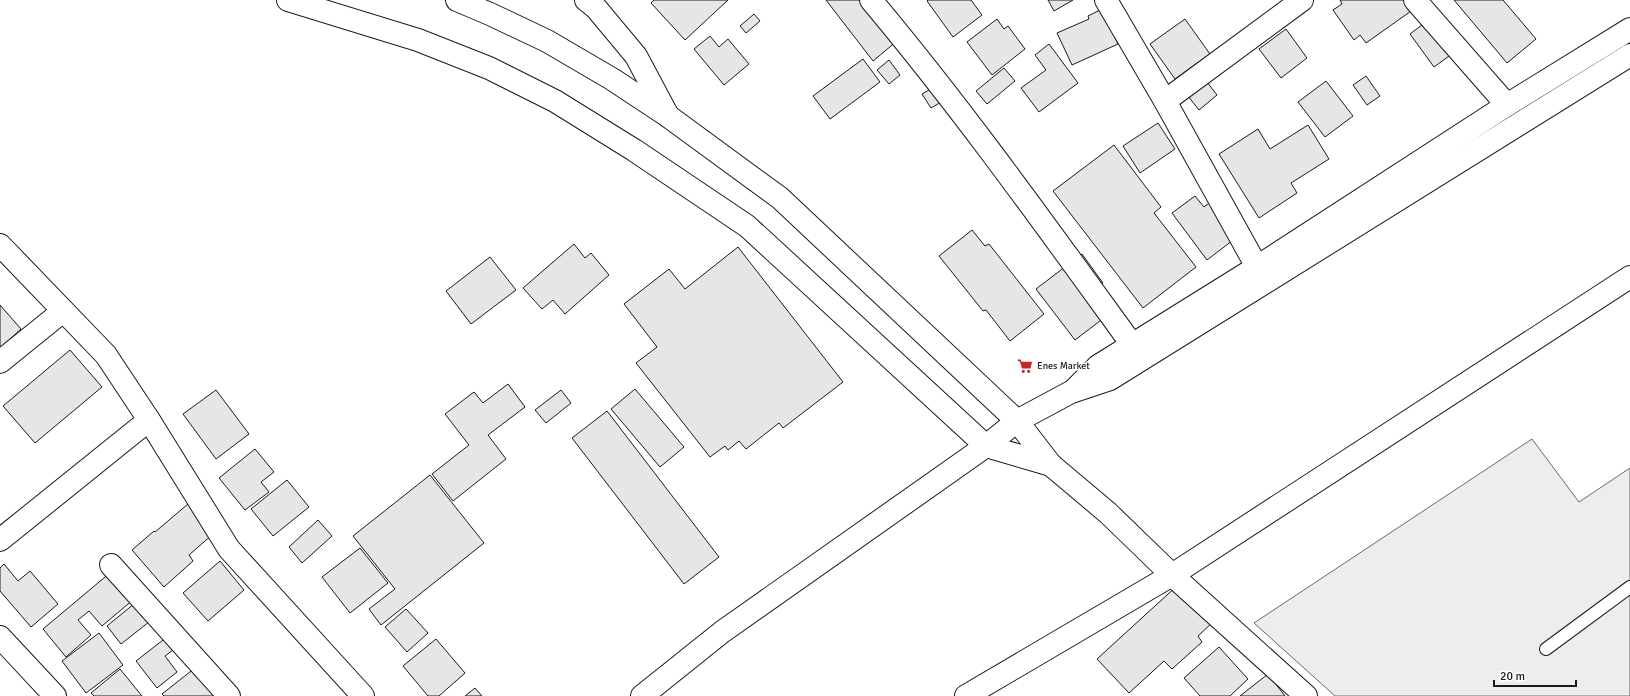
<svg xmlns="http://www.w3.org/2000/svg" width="1630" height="696" font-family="Signika,sans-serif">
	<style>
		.parking { fill: #ededed; stroke: #6a6a6a }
		.building { fill: #e6e6e6; stroke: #1a1a1a }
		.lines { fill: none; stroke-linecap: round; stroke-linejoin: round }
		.service-casing { stroke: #1a1a1a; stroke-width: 14 }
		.minor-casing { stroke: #1a1a1a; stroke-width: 24 }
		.tertiary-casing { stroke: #1a1a1a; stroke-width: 24 }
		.secondary-casing { stroke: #1a1a1a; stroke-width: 24 }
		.service { stroke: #fff; stroke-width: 12 }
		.minor { stroke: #fff; stroke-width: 22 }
		.tertiary { stroke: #fff; stroke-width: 22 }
		.secondary { stroke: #fff; stroke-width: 22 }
		.labels { text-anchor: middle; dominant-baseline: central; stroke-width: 3; stroke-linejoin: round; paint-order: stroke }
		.poi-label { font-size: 10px; fill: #1a1a1a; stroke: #fff; text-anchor: start }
	</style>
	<rect width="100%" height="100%" fill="#fff"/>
	<!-- parking -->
	<polygon class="parking" points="1532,439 1579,502 1630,468 1630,696 1335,696 1254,623"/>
	<!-- building -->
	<g class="building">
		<polygon points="654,0 728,0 685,40 651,3"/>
		<polygon points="826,0 859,0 872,17 903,36 873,61"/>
		<polygon points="928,0 971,0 982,15 953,37 927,1"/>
		<polygon points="1048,0 1073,0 1054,11"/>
		<polygon points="1340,0 1418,0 1421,4 1366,43 1360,35 1354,40 1333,10 1342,4"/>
		<polygon points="1454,0 1503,0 1536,39 1507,63"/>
		<polygon points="1102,9 1118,44 1072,65 1057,33 1089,19 1088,16"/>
		<polygon points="754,14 760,21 746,33 740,26"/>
		<polygon points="1435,15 1460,48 1434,67 1410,34"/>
		<polygon points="997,19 1004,29 1008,26 1025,49 992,75 967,42"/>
		<polygon points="1185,19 1210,54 1175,79 1150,44"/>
		<polygon points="1286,29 1307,58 1281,78 1259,49"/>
		<polygon points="710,36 719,47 728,39 749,64 724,85 694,49"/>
		<polygon points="1049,44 1078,83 1039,112 1021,88 1046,70 1035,55"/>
		<polygon points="863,59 880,82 830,119 813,96"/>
		<polygon points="889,60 900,75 889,84 877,70"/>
		<polygon points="1004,68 1015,81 987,104 976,91"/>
		<polygon points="1366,76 1380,96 1367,105 1353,85"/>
		<polygon points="1326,81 1353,116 1325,137 1298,102"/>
		<polygon points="1207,82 1217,95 1199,110 1188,96"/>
		<polygon points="934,87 943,101 931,108 922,94"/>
		<polygon points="1158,123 1175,149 1140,173 1123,146"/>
		<polygon points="1308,125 1329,159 1291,183 1297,193 1259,218 1219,154 1258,129 1270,149"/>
		<polygon points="1114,145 1161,207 1154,213 1196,267 1143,308 1053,191"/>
		<polygon points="1195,196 1204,207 1218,196 1245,231 1207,260 1172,213"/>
		<polygon points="972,230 985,246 989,244 1044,314 1010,341 986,310 983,311 939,256"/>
		<polygon points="574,244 585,258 591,253 609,275 565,314 553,300 542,309 523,288"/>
		<polygon points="738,247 843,382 783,428 779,423 746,449 739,441 728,450 725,446 710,457 636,363 657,347 624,304 669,269 685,289"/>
		<polygon points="1082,254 1103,283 1096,288 1113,311 1075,340 1036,289"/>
		<polygon points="490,257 516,290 471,324 446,291"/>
		<polygon points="0,305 21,329 0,348"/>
		<polygon points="70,350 102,387 35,443 3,406"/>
		<polygon points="508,384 525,407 488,435 506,459 453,501 432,474 469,445 445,414 474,392 483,403"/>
		<polygon points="635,389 684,447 660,467 611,409"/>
		<polygon points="216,390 249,434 216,459 183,414"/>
		<polygon points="561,390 571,403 546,423 535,410"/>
		<polygon points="607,411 719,557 684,584 572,438"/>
		<polygon points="255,449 274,472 261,482 269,492 245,510 219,478"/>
		<polygon points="430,475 484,543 381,625 369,609 395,589 353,536"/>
		<polygon points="287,480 309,507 273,536 251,509"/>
		<polygon points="195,498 221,527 189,555 193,561 164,587 132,550 154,531 155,532"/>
		<polygon points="318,520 332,536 302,563 289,547"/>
		<polygon points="360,548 388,583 350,613 322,577"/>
		<polygon points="220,561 244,590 208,621 183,593"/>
		<polygon points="4,564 18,581 30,571 58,604 31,627 0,591 0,568"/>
		<polygon points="117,567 140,594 102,626 89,611 78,620 91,635 66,657 43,629"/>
		<polygon points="1179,584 1213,622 1198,636 1202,642 1172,669 1164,661 1129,693 1097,659"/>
		<polygon points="140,599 154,618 121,644 107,626"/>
		<polygon points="406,609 428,633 407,652 385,627"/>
		<polygon points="99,633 123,665 86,693 62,661"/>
		<polygon points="172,633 181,644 165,656 177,672 157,688 136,661"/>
		<polygon points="436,639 465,673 439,696 428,696 403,666"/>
		<polygon points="1219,647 1248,679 1230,696 1200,696 1184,678"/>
		<polygon points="200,664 216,696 164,696 162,694"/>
		<polygon points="120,669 142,696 94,696 91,693"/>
		<polygon points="1268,674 1285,696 1240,696"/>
		<polygon points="475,688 482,696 465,696"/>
	</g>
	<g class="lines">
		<!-- service casing -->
		<g class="service-casing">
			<polyline id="service" points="1546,649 1630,587"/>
		</g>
		<!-- minor casing -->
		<g class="minor-casing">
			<g id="minor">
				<path d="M871,0C964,111 1048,229 1133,346"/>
				<polyline points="1106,0 1165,101 1257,267"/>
				<polyline points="1415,0 1507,105"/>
				<polyline points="1165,101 1302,0"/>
				<polyline points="0,245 106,355 149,420 229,549 363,696"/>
				<polyline points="0,362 63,311"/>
				<polyline points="0,540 149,420"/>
				<polyline points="111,565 229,696"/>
				<polyline points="0,637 55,696"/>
				<polyline points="966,696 1172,575 1630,277"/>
			</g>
		</g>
		<!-- tertiary casing -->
		<g class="tertiary-casing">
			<g id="tertiary">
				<polyline points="586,0 596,8 636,56 668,116"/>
				<polyline points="642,696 722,632 986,446 1017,421"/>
			</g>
		</g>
		<!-- secondary casing -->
		<g class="secondary-casing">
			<g id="secondary">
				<polyline points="288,0 418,40 489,68 555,101 634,150 747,226 986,446 1051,465"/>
				<polyline points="457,0 490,14 547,41 612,79 668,116 780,198 1017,421 1051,465 1108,513 1172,575 1306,696"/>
				<polyline points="1076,388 1098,366 1257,267 1507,105 1630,29"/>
				<polyline points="1017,421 1071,392 1110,379 1630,55"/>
			</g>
		</g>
		<!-- service -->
		<use href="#service" class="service"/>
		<!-- minor -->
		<use href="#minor" class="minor"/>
		<!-- tertiary -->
		<use href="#tertiary" class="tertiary"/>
		<!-- secondary -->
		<use href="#secondary" class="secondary"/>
	</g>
	<!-- icons -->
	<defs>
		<g id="supermarket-bare" transform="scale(1.2)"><path d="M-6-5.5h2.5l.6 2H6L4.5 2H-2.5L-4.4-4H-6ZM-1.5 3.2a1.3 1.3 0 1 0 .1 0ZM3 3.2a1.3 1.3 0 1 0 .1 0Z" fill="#c62828" stroke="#fff" stroke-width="2.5" paint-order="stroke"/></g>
	</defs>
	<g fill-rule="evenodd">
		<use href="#supermarket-bare" x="1025" y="366"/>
	</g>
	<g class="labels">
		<!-- poi labels -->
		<g class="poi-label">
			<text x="1037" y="366">Enes Market</text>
		</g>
	</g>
	<!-- scale -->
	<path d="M1494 680v6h82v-6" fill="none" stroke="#1a1a1a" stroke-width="2"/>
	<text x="1500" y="680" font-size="12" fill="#1a1a1a" stroke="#ffffff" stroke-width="3" paint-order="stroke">20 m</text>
</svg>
